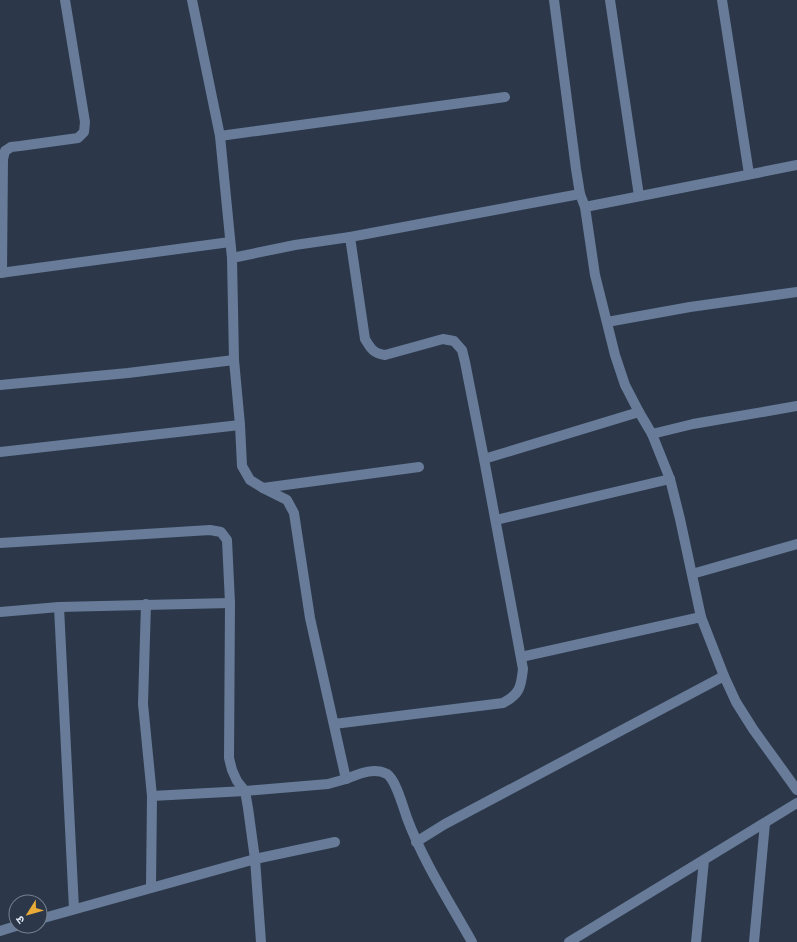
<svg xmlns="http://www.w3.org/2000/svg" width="797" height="942" font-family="'Golos Text','Noto Sans Devanagari',sans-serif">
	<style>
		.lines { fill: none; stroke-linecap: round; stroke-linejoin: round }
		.minor { stroke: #687b98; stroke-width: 10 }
	</style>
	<rect width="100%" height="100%" fill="#2c384a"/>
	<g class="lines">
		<!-- minor -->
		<g class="minor">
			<path d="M192,0L220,136L232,258L234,360L240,425L242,466L250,480L263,488L287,500L294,513L310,618L346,779C359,774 373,767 387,774C396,780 403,807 407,818C423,861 449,901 472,942"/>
			<polyline points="554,0 576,169 580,194 585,207 595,275 615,355 625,385 639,412 652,434 670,479 680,519 701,617 724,676 736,702 753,729 797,790"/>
			<polyline points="610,0 639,196"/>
			<polyline points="722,0 749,174"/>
			<polyline points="220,136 505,97"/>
			<polyline points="585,207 797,165"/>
			<polyline points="350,237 580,194"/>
			<path d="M232,258L295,245L350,237L365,339C371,349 373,353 385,355L443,339L454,341L462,350L465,362L484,459L639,412"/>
			<polyline points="0,273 230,242"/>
			<polyline points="2,273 3,159 5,151 11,147 20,146 78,138 84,132 85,122 65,0"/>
			<polyline points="607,322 690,307 797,292"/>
			<polyline points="0,385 128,373 234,360"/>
			<polyline points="652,434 693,424 797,406"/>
			<polyline points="0,452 240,425"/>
			<polyline points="263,488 419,467"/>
			<polyline points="496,520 670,479"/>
			<polyline points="0,543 210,530 221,532 227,540 230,603 229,758 232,770 237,781 245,791 248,808 255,859 261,942"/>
			<polyline points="692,574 797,544"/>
			<polyline points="146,604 143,704 152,796 151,887"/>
			<polyline points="59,607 74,909"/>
			<polyline points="0,612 59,607 230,603"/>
			<polyline points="521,657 701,617"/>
			<path d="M334,724L503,703C520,694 521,687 523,669L484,459"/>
			<polyline points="152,796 245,791 328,784 346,779"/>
			<polyline points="416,842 445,824 724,676"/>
			<polyline points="40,919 255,859 335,842"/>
			<polyline points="0,931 16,926"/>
			<polyline points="569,942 797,803"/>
			<polyline points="696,942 704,860"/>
			<polyline points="754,942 765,823"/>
		</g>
	</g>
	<!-- north arrow -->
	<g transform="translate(28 914) rotate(233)"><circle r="19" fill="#2c384a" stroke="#768190"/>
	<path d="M0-3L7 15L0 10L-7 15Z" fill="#e8ab37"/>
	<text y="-6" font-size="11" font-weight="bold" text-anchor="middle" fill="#e6eef9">उ</text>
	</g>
</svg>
